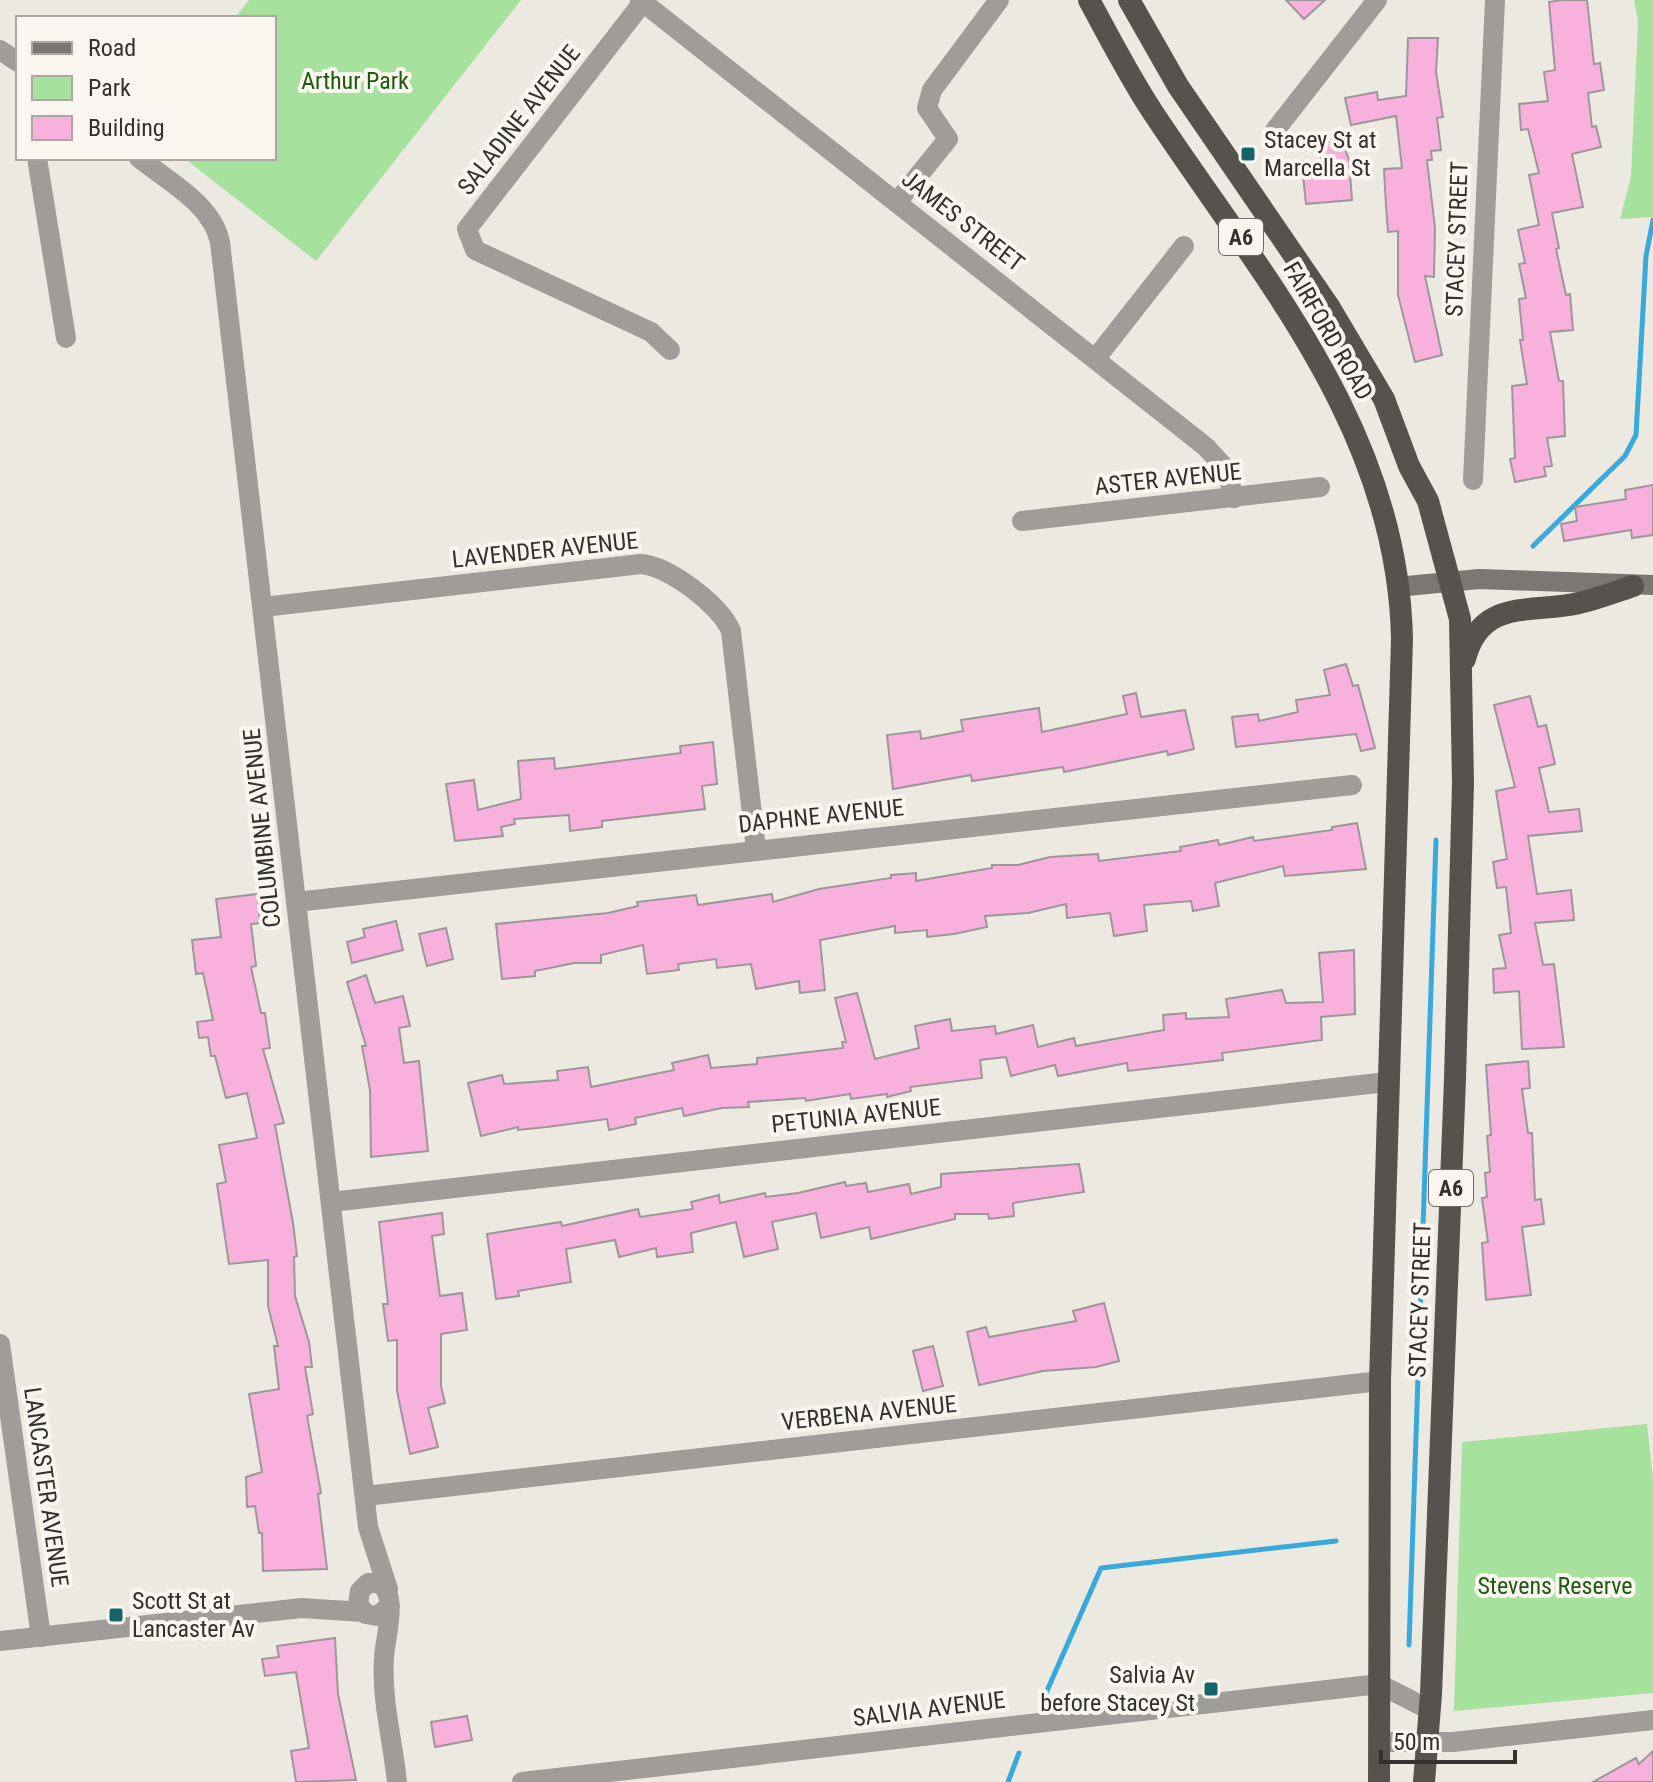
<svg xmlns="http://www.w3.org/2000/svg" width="1653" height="1782" font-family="'Roboto Condensed',sans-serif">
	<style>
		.green { fill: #a6e19d }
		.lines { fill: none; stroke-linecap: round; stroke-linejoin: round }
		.stream { stroke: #38a9dc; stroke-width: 5 }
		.building { fill: #f8b1dd; stroke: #9d969a; stroke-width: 2 }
		.minor { stroke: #9f9c9a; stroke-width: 20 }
		.tertiary { stroke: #9f9c9a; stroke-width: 20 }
		.secondary { stroke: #7c7774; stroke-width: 20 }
		.trunk { stroke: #58524e; stroke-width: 22 }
		.poi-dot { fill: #156468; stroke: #faf6ef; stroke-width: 3 }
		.labels { text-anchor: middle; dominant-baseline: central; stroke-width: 8; stroke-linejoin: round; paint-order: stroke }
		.shield { fill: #faf6ef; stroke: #6e6c68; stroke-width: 2 }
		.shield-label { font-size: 22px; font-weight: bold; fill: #32312e }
		.park-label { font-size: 24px; fill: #1c5b10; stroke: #faf6ef }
		.street-label { font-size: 24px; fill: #32312e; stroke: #faf6ef }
		.poi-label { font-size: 24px; fill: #32312e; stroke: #faf6ef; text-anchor: start }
	</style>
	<rect width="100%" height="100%" fill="#ece9e1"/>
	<!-- green -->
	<g class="green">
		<polygon points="249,0 521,0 316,261 184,158 274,158 274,18 235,18"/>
		<polygon points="1634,0 1653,0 1653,217 1620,219 1631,176 1638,22"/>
		<polygon points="1647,1424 1653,1478 1653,1693 1454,1711 1462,1442"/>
	</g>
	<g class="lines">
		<!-- stream -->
		<g class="stream">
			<polyline points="1533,546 1625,456 1636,435 1646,256 1653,220"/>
			<polyline points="1409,1645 1436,840"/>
			<polyline points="1046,1693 1101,1568 1336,1541"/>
			<polyline points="1008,1782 1019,1753"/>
		</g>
	</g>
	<!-- building -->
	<g class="building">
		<polygon points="1286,0 1325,0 1304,19"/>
		<polygon points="1561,0 1587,0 1594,64 1600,63 1604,90 1588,93 1592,127 1596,126 1601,147 1572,154 1583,207 1552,213 1559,248 1556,249 1566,295 1570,294 1573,330 1550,332 1559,381 1563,381 1565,436 1547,438 1552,466 1544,467 1546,476 1515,482 1510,459 1515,458 1512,386 1527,384 1520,340 1523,340 1519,299 1526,298 1519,264 1525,263 1518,230 1539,225 1529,175 1539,173 1528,129 1521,130 1519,104 1548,101 1544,72 1555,70 1549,2"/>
		<polygon points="1408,38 1438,38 1436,72 1443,117 1437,118 1441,150 1431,151 1432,160 1427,160 1435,228 1434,277 1425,276 1442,355 1415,362 1398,295 1398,231 1388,232 1386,206 1384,169 1402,168 1396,116 1351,125 1345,98 1377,92 1378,100 1406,96"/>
		<polygon points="1341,138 1349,160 1352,200 1306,204 1303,175 1326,173 1317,146"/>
		<polygon points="1653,485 1653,535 1632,538 1631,530 1564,541 1561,524 1577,521 1575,507 1626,499 1625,490"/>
		<polygon points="1346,664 1353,686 1358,685 1375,748 1361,751 1356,734 1236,747 1232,717 1258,714 1259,721 1298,712 1296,700 1330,695 1324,670"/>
		<polygon points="1136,693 1141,717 1185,710 1194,749 1168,755 1167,751 1064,772 1063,767 972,781 971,775 893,789 887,735 920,731 921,739 963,731 961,720 1039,708 1042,732 1127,714 1123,696"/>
		<polygon points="1530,696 1538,727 1546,725 1555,764 1539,768 1549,812 1579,809 1582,831 1528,836 1537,894 1571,890 1574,920 1535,923 1543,965 1554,964 1564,1047 1522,1049 1519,991 1494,993 1493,969 1506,968 1499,935 1511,933 1506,887 1497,888 1493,862 1507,859 1496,791 1515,787 1494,705"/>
		<polygon points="713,742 717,784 702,786 705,809 602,821 602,827 570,831 569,815 514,819 515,824 501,827 503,836 455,841 446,784 474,780 478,810 521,799 518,761 554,758 555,769 681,753 680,746"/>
		<polygon points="1357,823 1366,869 1285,876 1283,866 1215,883 1219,906 1193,911 1191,901 1144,905 1147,931 1114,936 1110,913 1067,918 1066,904 1028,913 985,916 987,927 954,934 927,937 927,930 895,933 895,926 820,940 825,990 800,993 799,981 756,989 751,964 717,968 716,959 678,964 679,970 647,974 643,945 601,955 601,963 574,963 535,971 535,976 502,979 496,924 608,913 638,906 637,902 696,895 698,905 772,894 773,902 819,889 891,878 891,875 916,873 916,881 992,868 992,865 1018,865 1050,857 1098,854 1099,861 1181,851 1180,847 1218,840 1219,845 1253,837 1254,841 1332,830 1332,827"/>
		<polygon points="257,894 260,923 251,924 256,966 251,967 261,1013 265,1013 270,1048 263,1049 284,1123 275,1125 293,1223 297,1256 294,1257 295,1296 309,1342 312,1367 305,1367 313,1414 307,1416 321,1493 318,1494 327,1569 263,1571 262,1533 259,1533 255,1506 247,1507 246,1477 262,1472 249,1394 279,1389 274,1346 278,1346 268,1306 268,1260 229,1264 217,1184 226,1182 219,1145 257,1138 247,1093 226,1098 215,1056 211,1056 208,1037 199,1038 197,1022 213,1020 203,973 196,974 192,940 221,937 216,899"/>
		<polygon points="396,921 403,950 352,963 347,942 365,937 363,929"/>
		<polygon points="446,928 453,959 427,966 419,934"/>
		<polygon points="1354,950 1355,1014 1321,1017 1322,1040 1222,1053 1223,1060 1128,1071 1127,1063 1058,1076 1055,1065 1011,1076 1006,1057 980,1060 982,1078 910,1087 911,1091 887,1097 887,1094 851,1099 850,1094 806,1101 805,1098 748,1102 749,1107 722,1108 684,1116 682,1108 635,1118 636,1124 609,1130 607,1119 547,1127 518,1130 518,1127 481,1136 468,1083 502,1075 504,1084 558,1080 557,1071 588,1067 591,1087 674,1070 672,1063 708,1055 711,1068 757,1064 757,1058 843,1048 842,1042 846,1042 835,998 857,993 875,1059 919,1048 915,1026 950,1019 952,1031 995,1026 996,1034 1033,1025 1038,1047 1074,1038 1076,1046 1164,1030 1163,1015 1186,1013 1186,1019 1229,1017 1226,999 1282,990 1286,1003 1323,1002 1319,953"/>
		<polygon points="366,975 375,1003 403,996 410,1026 399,1028 404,1063 419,1061 428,1151 371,1157 370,1090 362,1046 366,1046 347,982"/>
		<polygon points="1528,1061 1530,1088 1522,1089 1528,1133 1532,1133 1535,1200 1541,1199 1544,1224 1522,1227 1531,1295 1486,1300 1482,1243 1488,1242 1482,1198 1487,1197 1485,1173 1490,1172 1487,1136 1491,1135 1486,1065"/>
		<polygon points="1079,1164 1084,1192 1013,1203 1014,1216 989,1219 988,1214 955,1214 955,1219 871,1239 869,1227 821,1238 816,1213 772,1222 778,1249 744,1257 736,1222 691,1233 693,1252 657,1257 656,1248 619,1257 615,1240 566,1249 571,1282 518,1291 519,1296 496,1299 487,1234 561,1222 562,1226 638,1209 640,1217 693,1209 691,1202 719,1195 720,1203 765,1193 766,1197 798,1193 845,1182 846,1186 866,1183 868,1192 909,1184 911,1194 941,1187 941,1174"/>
		<polygon points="442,1213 444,1234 432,1236 440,1296 462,1293 467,1330 441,1334 441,1386 445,1403 428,1408 438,1447 410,1454 397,1391 397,1340 388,1341 383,1304 388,1304 379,1222"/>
		<polygon points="1104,1303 1119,1361 1096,1367 1043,1371 979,1385 967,1332 986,1327 989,1337 1076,1321 1073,1311"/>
		<polygon points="933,1346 943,1386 923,1391 913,1351"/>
		<polygon points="335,1638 338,1694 356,1780 296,1782 291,1751 309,1748 296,1672 265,1676 262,1659 279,1657 277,1646"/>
		<polygon points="467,1716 472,1740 435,1747 431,1722"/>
		<polygon points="1653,1751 1653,1782 1593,1782 1636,1758 1639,1764"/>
	</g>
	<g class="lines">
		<!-- minor -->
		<g class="minor">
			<polyline points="640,0 1206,447 1226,469 1234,498"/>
			<polyline points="643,2 467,229 475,250 651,332 670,350"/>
			<polyline points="0,50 18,62"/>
			<polyline points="1276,129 1377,0"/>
			<polyline points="37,158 66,338"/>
			<path d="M139,158C168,181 212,204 220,242L368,1527L388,1589"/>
			<polyline points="897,202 948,139 927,108 932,90 999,0"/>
			<polyline points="1096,358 1184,246"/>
			<polyline points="1473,480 1495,0"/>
			<polyline points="1022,521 1320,487"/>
			<path d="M263,607L641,564C669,566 720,605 731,631L756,849"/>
			<polyline points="296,902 1352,785"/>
			<polyline points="331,1202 1387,1082"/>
			<polyline points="0,1344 41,1637"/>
			<polyline points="365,1496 1380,1381"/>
		</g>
		<!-- tertiary -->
		<g class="tertiary">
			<path d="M390,1606L377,1616L366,1614L358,1604L360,1591L368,1583H379C399,1594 385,1637 384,1658C381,1698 393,1742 397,1782"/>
			<polyline points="0,1641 302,1608 363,1612"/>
			<polyline points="1378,1742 1453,1742 1653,1720"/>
			<polyline points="522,1782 1379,1684 1430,1710"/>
		</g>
		<!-- secondary -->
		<polyline class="secondary" points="1397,587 1479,579 1653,585"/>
		<!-- trunk -->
		<g class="trunk">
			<path d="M1089,0C1109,37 1129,76 1152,111C1261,276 1398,429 1402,639L1380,1381L1379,1782"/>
			<polyline points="1129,0 1178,86 1330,308 1384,399 1409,466 1428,501 1460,619 1463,783 1455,1079 1431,1694 1424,1782"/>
			<path d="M1465,659C1481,597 1533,614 1579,603C1597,599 1615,592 1633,586"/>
		</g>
	</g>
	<!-- markers -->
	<g class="poi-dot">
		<rect x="1240" y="146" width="16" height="16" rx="4"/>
		<rect x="108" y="1607" width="16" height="16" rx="4"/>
		<rect x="1203" y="1681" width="16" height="16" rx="4"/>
	</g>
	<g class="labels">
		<!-- shield labels -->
		<g class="shield">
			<rect x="1219" y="219" width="44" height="36" rx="6"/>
			<rect x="1429" y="1170" width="44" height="36" rx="6"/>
		</g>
		<g class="shield-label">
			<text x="1241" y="237">A6</text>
			<text x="1451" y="1188">A6</text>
		</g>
		<!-- park labels -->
		<g class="park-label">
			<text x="355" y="81">Arthur Park</text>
			<text x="1555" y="1586">Stevens Reserve</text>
		</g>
		<!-- street labels -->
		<g class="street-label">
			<text transform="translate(519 120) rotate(-52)">SALADINE AVENUE</text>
			<text transform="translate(963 221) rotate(38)">JAMES STREET</text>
			<text transform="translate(1457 239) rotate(-88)">STACEY STREET</text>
			<text transform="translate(1328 331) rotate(60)">FAIRFORD ROAD</text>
			<text transform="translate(1168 479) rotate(-6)">ASTER AVENUE</text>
			<text transform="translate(545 550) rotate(-6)">LAVENDER AVENUE</text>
			<text transform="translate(821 816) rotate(-6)">DAPHNE AVENUE</text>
			<text transform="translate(262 828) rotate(-96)">COLUMBINE AVENUE</text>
			<text transform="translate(856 1116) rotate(-6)">PETUNIA AVENUE</text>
			<text transform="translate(1420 1300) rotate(-88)">STACEY STREET</text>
			<text transform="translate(869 1413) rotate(-6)">VERBENA AVENUE</text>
			<text transform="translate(46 1487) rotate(82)">LANCASTER AVENUE</text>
			<text transform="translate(929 1709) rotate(-7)">SALVIA AVENUE</text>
		</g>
		<!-- poi labels -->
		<g class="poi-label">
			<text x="1264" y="140">Stacey St at<tspan x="1264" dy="28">Marcella St</tspan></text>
			<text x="132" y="1601">Scott St at<tspan x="132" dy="28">Lancaster Av</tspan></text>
			<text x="1195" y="1675" text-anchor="end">Salvia Av<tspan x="1195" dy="28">before Stacey St</tspan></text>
		</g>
	</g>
	<!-- legend -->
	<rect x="16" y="16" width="260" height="144" fill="#faf6ef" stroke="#aaa7a2" stroke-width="2"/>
	<rect x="32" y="42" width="40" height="12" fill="#7c7774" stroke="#aaa7a2" stroke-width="2"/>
	<text x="88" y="56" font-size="24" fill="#32312e">Road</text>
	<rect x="32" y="76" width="40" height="24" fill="#a6e19d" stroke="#aaa7a2" stroke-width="2"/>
	<text x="88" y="96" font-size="24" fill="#32312e">Park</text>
	<rect x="32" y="116" width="40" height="24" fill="#f8b1dd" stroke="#aaa7a2" stroke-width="2"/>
	<text x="88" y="136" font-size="24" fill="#32312e">Building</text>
	<!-- scale -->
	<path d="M1381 1750v12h134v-12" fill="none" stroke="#32312e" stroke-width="4"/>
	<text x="1393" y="1750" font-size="24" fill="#32312e" stroke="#faf6ef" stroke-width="6" paint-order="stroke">50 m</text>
</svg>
